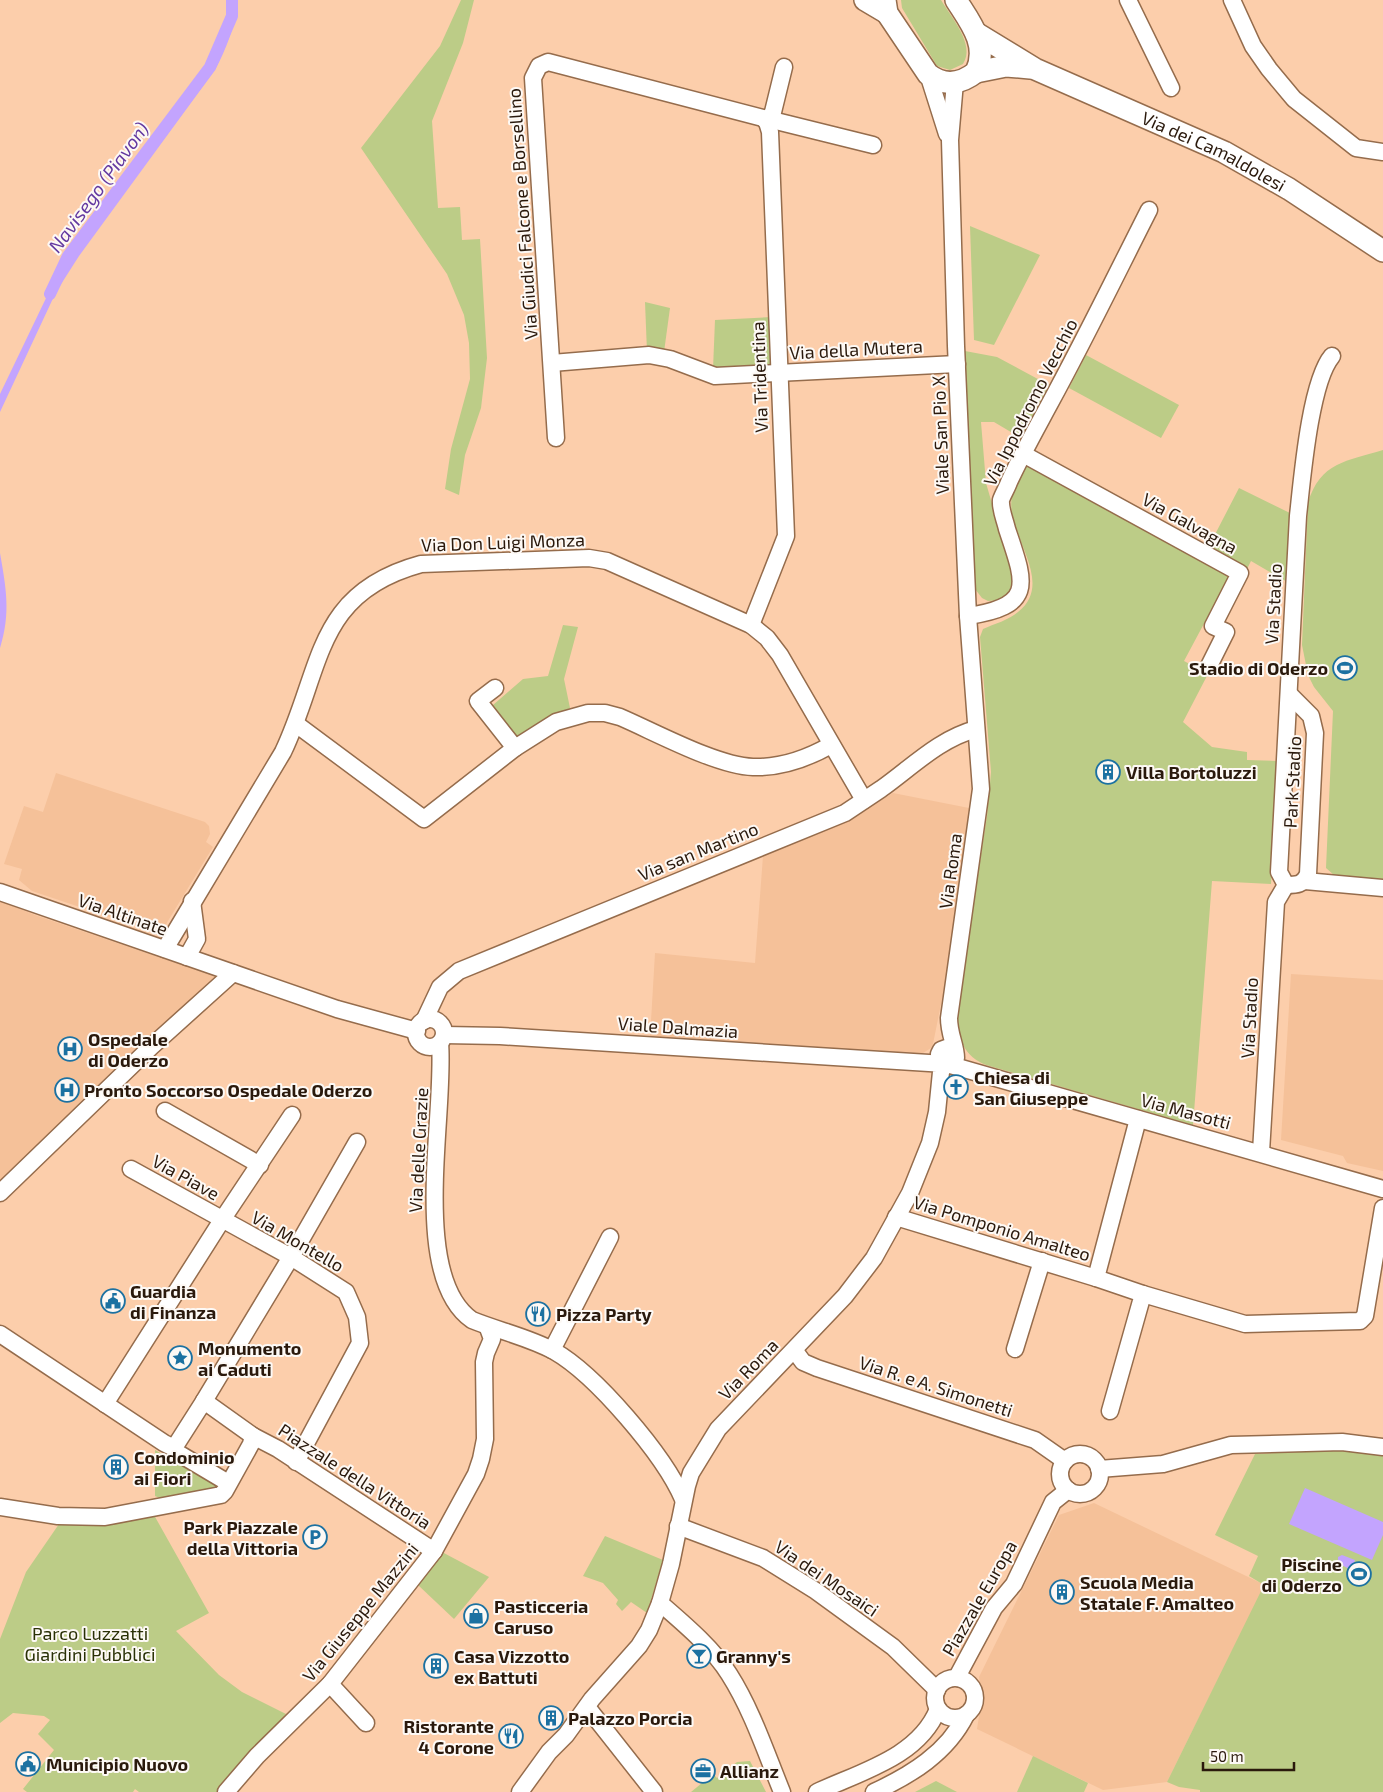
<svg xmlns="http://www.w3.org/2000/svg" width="1383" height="1792" font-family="'Exo 2',sans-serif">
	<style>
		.built { fill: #f5c199 }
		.green { fill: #bccc87 }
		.water { fill: #c3a4fe }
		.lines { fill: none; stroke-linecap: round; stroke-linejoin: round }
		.canal { stroke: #c3a4fe; stroke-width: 12 }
		.minor-casing { stroke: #956c4c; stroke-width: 19 }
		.major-casing { stroke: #956c4c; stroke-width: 24 }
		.minor { stroke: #fff; stroke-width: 16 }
		.major { stroke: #fff; stroke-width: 21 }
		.labels { text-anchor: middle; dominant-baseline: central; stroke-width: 4; stroke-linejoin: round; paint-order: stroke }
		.street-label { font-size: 18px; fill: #2a190c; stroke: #fdf9f5 }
		.poi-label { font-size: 18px; font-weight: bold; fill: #2a190c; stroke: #fdf9f5; text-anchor: start }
		.park-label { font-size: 18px; fill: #293005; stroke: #fdf9f5 }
		.water-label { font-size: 19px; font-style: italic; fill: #6439a0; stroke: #fdf9f5 }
	</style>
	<rect width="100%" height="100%" fill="#fcceab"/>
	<!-- built -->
	<g class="built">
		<polygon points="56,773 205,822 209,826 210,834 206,842 213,847 160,934 32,891 19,880 22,869 4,864 24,806 43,812"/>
		<polygon points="893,793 969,808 954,939 933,1044 931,1048 923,1053 914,1054 650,1038 655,953 755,963 763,856 845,822"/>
		<polygon points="0,901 35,915 161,958 219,975 0,1182"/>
		<polygon points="1291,974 1383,980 1383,1171 1347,1163 1343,1156 1281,1140"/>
		<polygon points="1094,1503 1265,1585 1167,1782 1103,1790 977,1729 982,1697 979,1677 1059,1515"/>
	</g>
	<!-- green -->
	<g class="green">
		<polygon points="461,0 474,0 463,43 432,121 438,208 460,207 462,240 480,239 487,358 481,408 465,455 459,495 445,489 451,449 470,379 469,343 464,315 447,274 361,148 440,46"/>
		<path d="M901,0H941C951,17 976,45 963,64L950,70L937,66L902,8Z"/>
		<polygon points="970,226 1040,255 994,345 974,340"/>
		<polygon points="645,302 670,308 664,352 647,352"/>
		<polygon points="771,317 773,365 770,369 713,369 715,320"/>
		<polygon points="965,351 997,357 1049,385 1021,438 994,422 981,422 986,483 1013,576 1009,594 1001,600 988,601 982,598 975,589"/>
		<polygon points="1086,355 1179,405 1161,438 1069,388"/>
		<path d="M1383,450V879L1334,875L1326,868L1333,711L1314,687L1308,675L1302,645L1308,503C1320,462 1347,461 1383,450Z"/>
		<path d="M1026,464L1231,573L1184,661L1208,674L1183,722L1212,747L1247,752V760L1279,761L1271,884L1212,881L1193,1125L986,1065C964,1056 959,1040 956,1017L987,816L991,772L980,637L983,629C994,624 1009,620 1018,612C1057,581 1004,533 1012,496C1014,485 1022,474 1026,464Z"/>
		<polygon points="1239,488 1294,515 1289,583 1251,561 1247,569 1208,548"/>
		<polygon points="563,625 578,627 564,679 570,708 546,721 516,742 491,710 493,705 523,679 548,676"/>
		<polygon points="155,1450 221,1487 162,1499 155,1496"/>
		<polygon points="1341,1450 1383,1451 1383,1792 1200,1792 1200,1790 1179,1787 1167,1782 1264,1585 1249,1576 1258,1556 1215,1535 1255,1454"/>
		<polygon points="154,1515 209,1613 176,1631 219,1675 242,1692 286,1714 219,1792 139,1792 135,1789 133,1792 27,1792 23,1789 54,1750 38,1734 50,1720 44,1716 13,1713 0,1723 0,1639 26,1572 59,1524 82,1525"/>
		<polygon points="605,1536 663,1560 647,1613 631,1602 622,1611 616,1604 618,1600 603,1583 583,1576"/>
		<polygon points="442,1552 489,1577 454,1619 418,1585"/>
		<polygon points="1033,1756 1088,1783 1084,1792 1017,1792"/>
		<polygon points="750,1761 766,1792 691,1792 713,1774 717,1778 737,1762"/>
		<polygon points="936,1781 957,1792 915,1792"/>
	</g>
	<!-- water -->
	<g class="water">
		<path d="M231,0H238C235,25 227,48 215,70L79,256L56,292L0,412V394L48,294L84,238L212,65L224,37Z"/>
		<path d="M0,553C6,588 11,613 0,648Z"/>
		<polygon points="1305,1488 1383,1522 1383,1535 1372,1560 1289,1524"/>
		<polygon points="1342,1555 1355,1560 1351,1570 1338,1563 1338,1557"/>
	</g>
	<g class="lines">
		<!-- canal -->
		<polyline class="canal" points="50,294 68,256 210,67 232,16 232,0"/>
		<!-- minor casing -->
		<g class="minor-casing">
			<g id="minor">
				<polyline points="1128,0 1171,88"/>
				<polyline points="1232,0 1253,46 1269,69 1294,99 1356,148 1383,152"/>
				<polyline points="928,74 947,134"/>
				<polyline points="552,363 649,355 670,359 715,376 957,364"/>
				<polyline points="556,438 533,78 539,66 548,62 763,118 767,122 776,121 873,145"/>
				<polyline points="1023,454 1240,573 1213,626 1226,632 1209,666"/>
				<path d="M968,616C1036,606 1025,583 1007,529C1005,520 1000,509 1001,500C1003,494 1007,488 1009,482C1021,456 1035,431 1049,405C1084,341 1116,275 1149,210"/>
				<polyline points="751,625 786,536 770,132 767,122 773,112 784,67"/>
				<polyline points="495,688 478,701 515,748"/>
				<path d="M296,724L424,819L515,748L556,722L588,713H605L620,717C655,732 717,766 753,767C780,768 808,758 831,745"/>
				<polyline points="1305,881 1383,888"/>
				<path d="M1286,885L1279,872L1298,516C1302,480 1310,382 1332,356"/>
				<path d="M1286,885C1297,885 1303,885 1308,874L1315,733L1311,716L1289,694"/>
				<polyline points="0,892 337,1009 417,1031"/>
				<path d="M165,949L283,752C323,668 314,593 421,564L589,558L607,561L751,625L767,638L780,655L864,800"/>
				<polyline points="187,957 197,939 192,901"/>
				<circle cx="430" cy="1033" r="14"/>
				<path d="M424,1021L440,987L459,971L845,813C857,805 869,797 881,789C912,767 939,739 976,729"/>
				<polyline points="444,1035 500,1036 945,1064 941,1072 937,1112 930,1143 910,1193 874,1258 845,1296 718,1429 691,1473 687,1486 671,1564 660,1603 649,1630 639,1646 592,1699 566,1735 549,1752 520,1792"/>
				<path d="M440,1043C446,1112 409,1276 472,1320C499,1331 528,1337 554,1351C596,1375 664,1455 683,1499"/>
				<path d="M954,1049L949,1047L941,1050L939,1054L941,1062L950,1064L956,1058C956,1045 949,1035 949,1018L981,789L968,616L956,346L950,140L955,82"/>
				<polyline points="947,1064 1383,1189"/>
				<polyline points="165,1111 260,1165"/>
				<polyline points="1261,1152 1276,902 1286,885"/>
				<polyline points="131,1169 291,1257 346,1292 357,1317 360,1343 296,1462"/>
				<polyline points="0,1193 152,1046 233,973"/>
				<polyline points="896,1217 1096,1278"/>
				<polyline points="1143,1294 1245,1324 1360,1321 1365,1316 1383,1208"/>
				<polyline points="0,1334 164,1443 174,1448"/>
				<polyline points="1015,1349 1042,1261"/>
				<polyline points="552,1350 610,1237"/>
				<polyline points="795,1351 803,1362 817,1368 1035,1440 1065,1461"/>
				<polyline points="204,1401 291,1257 357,1142"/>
				<polyline points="105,1404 222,1220 292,1115"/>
				<polyline points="1110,1411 1143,1294 1096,1278 1138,1119"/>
				<polyline points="253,1436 278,1449 434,1551"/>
				<circle cx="1080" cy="1474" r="20"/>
				<polyline points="1099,1469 1163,1464 1231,1445 1342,1442 1383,1447"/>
				<polyline points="0,1507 58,1516 105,1517 221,1495 225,1491 251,1444 253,1436 204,1401 174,1448 178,1453 225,1481 230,1481"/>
				<polyline points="678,1526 763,1558 816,1591 893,1647 937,1690"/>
				<path d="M660,1603C683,1623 713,1648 729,1674C752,1710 766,1753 782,1792"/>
				<polyline points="957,1677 994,1608 1014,1584 1053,1502 1068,1490"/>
				<circle cx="955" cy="1698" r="20"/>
				<polyline points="330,1684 366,1723"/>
				<polyline points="587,1707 654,1792"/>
				<polyline points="226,1792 257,1756 330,1684 434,1551 476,1474 481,1459 485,1439 484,1362 486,1353 492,1339 488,1328"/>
				<path d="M817,1792C860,1772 919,1757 938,1709"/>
				<path d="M874,1792C911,1775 947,1753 966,1715"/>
			</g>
		</g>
		<!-- major casing -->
		<g class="major-casing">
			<g id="major">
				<polyline points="865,0 887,13"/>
				<path d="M885,0L887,13L928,74C944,87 961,84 976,72C989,45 970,22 956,0"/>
				<path id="s1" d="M976,33L1035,69L1224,152L1289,189L1383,251"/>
				<polyline points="976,72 1006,66 1030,68"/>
			</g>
		</g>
		<!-- minor -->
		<use href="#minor" class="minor"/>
		<!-- major -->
		<use href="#major" class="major"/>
	</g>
	<!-- icons -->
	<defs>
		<g id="stadium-ring" transform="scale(1.25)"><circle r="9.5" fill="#fdf9f5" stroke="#1c71a1" stroke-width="1.5"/><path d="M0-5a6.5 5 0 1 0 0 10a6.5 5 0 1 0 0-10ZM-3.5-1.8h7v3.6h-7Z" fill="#1c71a1"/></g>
		<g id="building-ring" transform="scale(1.25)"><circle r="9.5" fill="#fdf9f5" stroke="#1c71a1" stroke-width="1.5"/><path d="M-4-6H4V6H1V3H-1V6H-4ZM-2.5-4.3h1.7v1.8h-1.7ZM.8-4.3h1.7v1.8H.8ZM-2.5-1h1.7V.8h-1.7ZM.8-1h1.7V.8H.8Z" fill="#1c71a1"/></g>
		<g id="hospital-ring" transform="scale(1.25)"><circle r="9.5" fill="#fdf9f5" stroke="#1c71a1" stroke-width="1.5"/><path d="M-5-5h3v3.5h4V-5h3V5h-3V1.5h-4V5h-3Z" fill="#1c71a1"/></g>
		<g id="church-ring" transform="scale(1.25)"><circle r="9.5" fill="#fdf9f5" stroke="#1c71a1" stroke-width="1.5"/><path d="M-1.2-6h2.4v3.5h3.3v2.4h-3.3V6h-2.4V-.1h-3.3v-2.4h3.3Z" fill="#1c71a1"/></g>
		<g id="civic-ring" transform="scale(1.25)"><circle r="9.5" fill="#fdf9f5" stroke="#1c71a1" stroke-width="1.5"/><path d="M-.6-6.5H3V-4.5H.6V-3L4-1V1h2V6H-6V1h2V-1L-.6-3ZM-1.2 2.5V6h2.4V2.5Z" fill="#1c71a1"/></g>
		<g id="restaurant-ring" transform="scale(1.25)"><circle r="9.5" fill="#fdf9f5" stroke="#1c71a1" stroke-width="1.5"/><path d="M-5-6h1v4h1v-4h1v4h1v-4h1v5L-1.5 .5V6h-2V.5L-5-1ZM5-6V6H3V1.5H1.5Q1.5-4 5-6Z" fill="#1c71a1"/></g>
		<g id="sight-ring" transform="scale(1.25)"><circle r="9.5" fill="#fdf9f5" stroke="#1c71a1" stroke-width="1.5"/><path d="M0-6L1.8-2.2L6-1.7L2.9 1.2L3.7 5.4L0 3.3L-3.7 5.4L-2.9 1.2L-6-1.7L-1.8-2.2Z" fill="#1c71a1"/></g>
		<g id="parking-ring" transform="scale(1.25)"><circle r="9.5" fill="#fdf9f5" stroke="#1c71a1" stroke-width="1.5"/><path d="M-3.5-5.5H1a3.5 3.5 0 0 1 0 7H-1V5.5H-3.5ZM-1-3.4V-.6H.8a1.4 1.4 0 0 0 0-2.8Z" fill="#1c71a1"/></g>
		<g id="shop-ring" transform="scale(1.25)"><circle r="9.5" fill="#fdf9f5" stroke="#1c71a1" stroke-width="1.5"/><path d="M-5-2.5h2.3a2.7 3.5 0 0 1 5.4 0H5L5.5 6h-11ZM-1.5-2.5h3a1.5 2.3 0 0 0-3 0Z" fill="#1c71a1"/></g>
		<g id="bar-ring" transform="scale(1.25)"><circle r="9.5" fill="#fdf9f5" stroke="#1c71a1" stroke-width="1.5"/><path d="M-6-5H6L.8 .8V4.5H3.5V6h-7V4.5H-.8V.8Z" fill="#1c71a1"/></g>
		<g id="office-ring" transform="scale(1.25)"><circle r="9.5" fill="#fdf9f5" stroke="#1c71a1" stroke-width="1.5"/><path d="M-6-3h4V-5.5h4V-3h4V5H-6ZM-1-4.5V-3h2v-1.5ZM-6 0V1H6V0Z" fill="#1c71a1"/></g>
	</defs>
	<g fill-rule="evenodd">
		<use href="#stadium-ring" x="1345" y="668"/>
		<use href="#building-ring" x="1108" y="772"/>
		<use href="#hospital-ring" x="70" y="1049"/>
		<use href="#church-ring" x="956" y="1087"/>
		<use href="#hospital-ring" x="67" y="1090"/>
		<use href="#civic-ring" x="113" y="1301"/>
		<use href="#restaurant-ring" x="538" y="1314"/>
		<use href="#sight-ring" x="180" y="1358"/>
		<use href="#building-ring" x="116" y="1467"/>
		<use href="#parking-ring" x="315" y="1537"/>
		<use href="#stadium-ring" x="1359" y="1574"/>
		<use href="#building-ring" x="1062" y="1592"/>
		<use href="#shop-ring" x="476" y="1616"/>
		<use href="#bar-ring" x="699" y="1656"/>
		<use href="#building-ring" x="436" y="1666"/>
		<use href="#building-ring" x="551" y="1718"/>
		<use href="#restaurant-ring" x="511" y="1736"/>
		<use href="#civic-ring" x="28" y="1764"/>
		<use href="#office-ring" x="703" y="1771"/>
	</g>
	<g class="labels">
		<!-- street labels -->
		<g class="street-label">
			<text stroke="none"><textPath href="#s1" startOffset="266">Via dei Camaldolesi</textPath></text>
			<text transform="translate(522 214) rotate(-94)">Via Giudici Falcone e Borsellino</text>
			<text transform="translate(856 349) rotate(-3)">Via della Mutera</text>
			<text transform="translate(759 377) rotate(-92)">Via Tridentina</text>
			<text transform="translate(1030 402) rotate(-63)">Via Ippodromo Vecchio</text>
			<text transform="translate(940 435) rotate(-92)">Viale San Pio X</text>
			<text transform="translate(1190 523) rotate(29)">Via Galvagna</text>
			<text transform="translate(503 542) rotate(-2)">Via Don Luigi Monza</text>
			<text transform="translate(1273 604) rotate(-87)">Via Stadio</text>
			<text transform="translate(1292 782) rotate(-87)">Park Stadio</text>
			<text transform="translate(698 851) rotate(-22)">Via san Martino</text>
			<text transform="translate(950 871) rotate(-82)">Via Roma</text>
			<text transform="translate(123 914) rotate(19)">Via Altinate</text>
			<text transform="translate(1249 1018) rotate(-87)">Via Stadio</text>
			<text transform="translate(678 1027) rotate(4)">Viale Dalmazia</text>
			<text transform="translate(1186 1111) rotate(15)">Via Masotti</text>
			<text transform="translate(418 1150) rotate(-87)">Via delle Grazie</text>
			<text transform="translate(186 1177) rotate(29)">Via Piave</text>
			<text transform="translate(1002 1228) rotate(17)">Via Pomponio Amalteo</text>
			<text transform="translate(298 1241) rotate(30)">Via Montello</text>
			<text transform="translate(748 1369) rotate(-46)">Via Roma</text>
			<text transform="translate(936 1386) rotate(18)">Via R. e A. Simonetti</text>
			<text transform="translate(355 1476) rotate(33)">Piazzale della Vittoria</text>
			<text transform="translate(827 1578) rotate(34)">Via dei Mosaici</text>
			<text transform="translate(979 1598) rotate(-60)">Piazzale Europa</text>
			<text transform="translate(360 1612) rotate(-51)">Via Giuseppe Mazzini</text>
		</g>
		<!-- poi labels -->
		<g class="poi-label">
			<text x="1328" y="668" text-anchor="end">Stadio di Oderzo</text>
			<text x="1126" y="772">Villa Bortoluzzi</text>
			<text x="88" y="1039">Ospedale<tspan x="88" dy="21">di Oderzo</tspan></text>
			<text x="974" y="1077">Chiesa di<tspan x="974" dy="21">San Giuseppe</tspan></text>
			<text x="84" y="1090">Pronto Soccorso Ospedale Oderzo</text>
			<text x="130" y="1291">Guardia<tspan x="130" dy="21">di Finanza</tspan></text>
			<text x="556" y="1314">Pizza Party</text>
			<text x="198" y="1348">Monumento<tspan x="198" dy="21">ai Caduti</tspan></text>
			<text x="134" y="1457">Condominio<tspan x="134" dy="21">ai Fiori</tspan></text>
			<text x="298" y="1527" text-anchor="end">Park Piazzale<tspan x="298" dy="21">della Vittoria</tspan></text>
			<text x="1342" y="1564" text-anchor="end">Piscine<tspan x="1342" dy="21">di Oderzo</tspan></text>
			<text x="1080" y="1582">Scuola Media<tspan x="1080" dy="21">Statale F. Amalteo</tspan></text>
			<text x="494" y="1606">Pasticceria<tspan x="494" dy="21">Caruso</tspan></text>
			<text x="454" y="1656">Casa Vizzotto<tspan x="454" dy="21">ex Battuti</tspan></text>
			<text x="716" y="1656">Granny's</text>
			<text x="568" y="1718">Palazzo Porcia</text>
			<text x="494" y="1726" text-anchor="end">Ristorante<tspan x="494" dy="21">4 Corone</tspan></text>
			<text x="46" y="1764">Municipio Nuovo</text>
			<text x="720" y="1771">Allianz</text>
		</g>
		<!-- park labels -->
		<g class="park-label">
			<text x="90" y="1633">Parco Luzzatti<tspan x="90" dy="21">Giardini Pubblici</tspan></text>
		</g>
		<!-- water labels -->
		<g class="water-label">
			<text transform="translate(98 187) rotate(-54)">Navisego (Piavon)</text>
		</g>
	</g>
	<!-- scale -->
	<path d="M1203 1762v8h91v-8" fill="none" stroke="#2a190c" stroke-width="2.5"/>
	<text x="1210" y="1762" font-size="15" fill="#2a190c" stroke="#fdf9f5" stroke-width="4" paint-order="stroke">50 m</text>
</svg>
